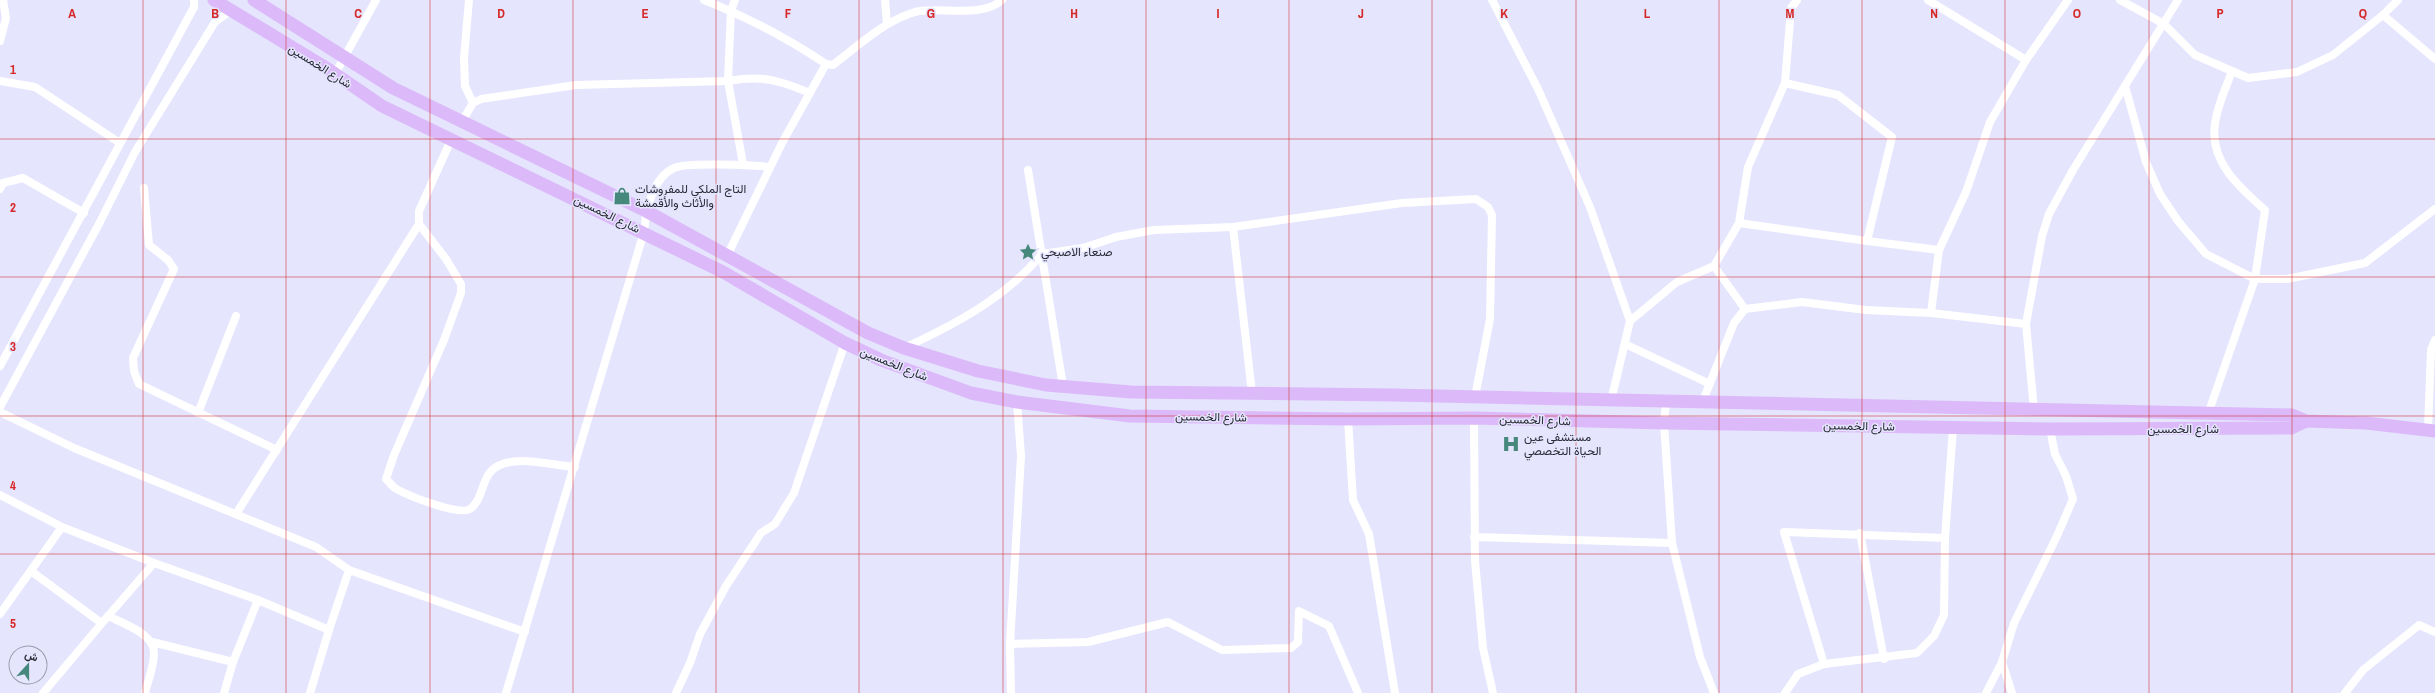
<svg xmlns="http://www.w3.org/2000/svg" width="2435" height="693" font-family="'Archivo Narrow',Vazirmatn,sans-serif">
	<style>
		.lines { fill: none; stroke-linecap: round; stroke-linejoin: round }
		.minor { stroke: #fff; stroke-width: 8 }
		.primary { stroke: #dcbaf9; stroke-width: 13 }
		.grid { fill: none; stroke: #d62828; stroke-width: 1; stroke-opacity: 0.55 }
		.labels { text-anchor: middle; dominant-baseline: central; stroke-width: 3; stroke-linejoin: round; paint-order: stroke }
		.street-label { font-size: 12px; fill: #2a2a36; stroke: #e5e5fe }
		.poi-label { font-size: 12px; fill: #2a2a36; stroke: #e5e5fe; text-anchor: start }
		.grid-label { font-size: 13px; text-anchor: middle; font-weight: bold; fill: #d62828; stroke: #e5e5fe; stroke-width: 3; stroke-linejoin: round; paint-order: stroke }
	</style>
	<rect width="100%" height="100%" fill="#e5e5fe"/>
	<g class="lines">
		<!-- minor -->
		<g class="minor">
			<polyline points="469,0 464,58 465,86 473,103"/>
			<path d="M704,0C747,17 787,38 826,64L833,65C858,46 884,21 915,12C939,6 981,19 1002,0"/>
			<polyline points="735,0 731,10 728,81 743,164"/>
			<polyline points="885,0 887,24"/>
			<polyline points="1492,0 1538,89 1590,207 1630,321"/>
			<polyline points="1928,0 2026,60"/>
			<polyline points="2120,0 2164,24 2195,55 2248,78 2297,72 2333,55 2383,15"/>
			<polyline points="2398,0 2383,15 2435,59"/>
			<polyline points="0,41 6,18 3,0"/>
			<polyline points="335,74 376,0"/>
			<polyline points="0,81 35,87 120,143"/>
			<polyline points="1785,83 1791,8 1797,0"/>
			<polyline points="2125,86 2146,162 2160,194 2178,221 2206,254 2255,279 2287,279 2365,263 2435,209"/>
			<path d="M461,123L473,103L481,99L576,85L728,81C763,75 778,80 810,93"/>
			<path d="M451,140L419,211V224L446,259L461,284V293L444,340L394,455L386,479C389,482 392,486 395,488C406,495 459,516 470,509C485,499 480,473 500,465C521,456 552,465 575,467"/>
			<polyline points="1028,170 1063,386"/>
			<polyline points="144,188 149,245 168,260 174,269 133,358 134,371 139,384 277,450"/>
			<polyline points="0,189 3,183 23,178 84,213"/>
			<polyline points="1233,227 1252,393"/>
			<polyline points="1867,241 1939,250"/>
			<polyline points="727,256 782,143 826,64"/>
			<polyline points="1714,266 1745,309"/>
			<polyline points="1931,313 1939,250 1966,192 1990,122 2026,60 2068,0"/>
			<polyline points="1625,344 1710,384"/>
			<path d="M904,348C956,324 1005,298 1042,254L1083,248L1116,237L1154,230L1233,227L1402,203L1476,199L1488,207L1492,215L1490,319L1475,397"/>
			<polyline points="0,366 194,7 194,0"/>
			<polyline points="1611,401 1630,321 1677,282 1714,266 1739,223 1748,167 1785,83 1838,95 1892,137 1867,241 1739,223"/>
			<polyline points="1017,402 1021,456 1010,644 1088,642 1168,622 1222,650 1291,648 1298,642 1299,611 1329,626 1358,693"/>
			<polyline points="1666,402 1664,423 1672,543 1700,657 1714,693"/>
			<polyline points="1702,403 1734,323 1745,309 1802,302 1866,310 1931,313 2026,324"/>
			<polyline points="0,407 100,222 135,152 215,22 230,11"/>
			<polyline points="2034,410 2026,324 2042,236 2049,214 2073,170 2178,0"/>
			<polyline points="0,412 74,448 316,547 349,570 329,630"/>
			<polyline points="198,413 236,316"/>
			<path d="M2208,414L2255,279L2265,210C2239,187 2209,161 2215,124C2217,106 2226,88 2232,71"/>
			<polyline points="1474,418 1475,561 1483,648 1493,693"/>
			<polyline points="1348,419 1353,500 1369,534 1395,693"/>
			<polyline points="2428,429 2431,350 2435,340"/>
			<polyline points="0,495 62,527"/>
			<polyline points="236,514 419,224"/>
			<polyline points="1860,533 1884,659"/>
			<polyline points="1474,537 1672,543"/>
			<polyline points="349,570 525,632"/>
			<polyline points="31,571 100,622"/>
			<polyline points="258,600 329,630 310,693"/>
			<path d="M0,614L62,527L154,563L108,616C122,623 155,634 154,653C154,666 148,681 145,693"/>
			<polyline points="152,642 233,662 258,600 154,563"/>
			<polyline points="1010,644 1011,693"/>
			<polyline points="2002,662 2012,693"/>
			<polyline points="1824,664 1784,532 1945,538"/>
			<polyline points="43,693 108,616"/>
			<polyline points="224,693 233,662"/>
			<path d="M506,693L644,232C646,211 652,178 674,168C686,162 754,165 770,167"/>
			<polyline points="676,693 690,663 700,634 726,586 761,533 775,524 794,493 845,343"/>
			<polyline points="1785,693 1798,674 1824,664 1917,653 1934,636 1944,615 1945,538 1953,428"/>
			<polyline points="1986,693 2002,662 2014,623 2057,536 2073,499 2066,476 2055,454 2050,429"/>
			<polyline points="2345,693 2363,670 2419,625 2435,632"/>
		</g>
		<!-- primary -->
		<g class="primary">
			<polyline points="214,0 328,69 382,106 723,272 845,343 881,360 971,393 1017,402 1130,416 1348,419 1474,418 1664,423 2050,429 2291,428 2306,421"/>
			<polyline points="254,0 393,88 646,211 868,333 904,348 978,371 1046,385 1131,392 1394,395 2292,415 2306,421 2366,423 2435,431"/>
		</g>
	</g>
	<!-- grid -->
	<path class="grid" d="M143,0V693M286,0V693M430,0V693M573,0V693M716,0V693M859,0V693M1003,0V693M1146,0V693M1289,0V693M1432,0V693M1576,0V693M1719,0V693M1862,0V693M2005,0V693M2149,0V693M2292,0V693M0,139H2435M0,277H2435M0,416H2435M0,554H2435"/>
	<!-- icons -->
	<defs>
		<g id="shop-bare" transform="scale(1.38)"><path d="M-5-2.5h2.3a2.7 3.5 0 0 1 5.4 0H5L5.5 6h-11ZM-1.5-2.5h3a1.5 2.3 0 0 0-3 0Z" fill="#46897c" stroke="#e5e5fe" stroke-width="2.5" paint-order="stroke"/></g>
		<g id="sight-bare" transform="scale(1.38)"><path d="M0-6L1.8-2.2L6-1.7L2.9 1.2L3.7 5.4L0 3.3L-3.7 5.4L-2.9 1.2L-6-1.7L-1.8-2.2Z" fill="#46897c" stroke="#e5e5fe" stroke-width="2.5" paint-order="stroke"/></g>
		<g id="hospital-bare" transform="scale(1.38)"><path d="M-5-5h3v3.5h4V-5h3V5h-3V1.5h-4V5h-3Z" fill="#46897c" stroke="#e5e5fe" stroke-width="2.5" paint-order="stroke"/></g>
	</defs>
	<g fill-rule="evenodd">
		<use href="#shop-bare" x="622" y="196"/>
		<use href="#sight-bare" x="1028" y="252"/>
		<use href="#hospital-bare" x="1511" y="444"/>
	</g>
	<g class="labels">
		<!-- street labels -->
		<g class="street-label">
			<text transform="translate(320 66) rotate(32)">شارع الخمسين</text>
			<text transform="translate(607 214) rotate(26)">شارع الخمسين</text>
			<text transform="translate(894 364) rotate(22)">شارع الخمسين</text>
			<text transform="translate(1211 417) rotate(1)">شارع الخمسين</text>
			<text transform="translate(1535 420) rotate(2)">شارع الخمسين</text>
			<text transform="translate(1859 426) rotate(1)">شارع الخمسين</text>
			<text x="2183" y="429">شارع الخمسين</text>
		</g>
		<!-- poi labels -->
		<g class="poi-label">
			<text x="635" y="189">التاج الملكي للمفروشات<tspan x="635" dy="14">والأثاث والأقمشة</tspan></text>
			<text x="1041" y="252">صنعاء الاصبحي</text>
			<text x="1524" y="437">مستشفى عين<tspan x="1524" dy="14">الحياة التخصصي</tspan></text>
		</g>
	</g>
	<g class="grid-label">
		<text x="72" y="18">A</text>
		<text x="215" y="18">B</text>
		<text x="358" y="18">C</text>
		<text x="501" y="18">D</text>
		<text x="645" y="18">E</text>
		<text x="788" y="18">F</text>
		<text x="931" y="18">G</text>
		<text x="1074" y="18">H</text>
		<text x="1218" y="18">I</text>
		<text x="1361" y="18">J</text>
		<text x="1504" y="18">K</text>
		<text x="1647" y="18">L</text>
		<text x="1790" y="18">M</text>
		<text x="1934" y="18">N</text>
		<text x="2077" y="18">O</text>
		<text x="2220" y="18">P</text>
		<text x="2363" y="18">Q</text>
		<text x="13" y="74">1</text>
		<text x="13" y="212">2</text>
		<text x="13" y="351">3</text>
		<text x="13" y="490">4</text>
		<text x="13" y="628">5</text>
	</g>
	<!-- north arrow -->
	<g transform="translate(28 665) rotate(21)"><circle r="19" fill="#e5e5fe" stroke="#9a9aae"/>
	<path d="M0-3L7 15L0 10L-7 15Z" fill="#46897c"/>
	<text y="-6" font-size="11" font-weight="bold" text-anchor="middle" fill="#2a2a36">ش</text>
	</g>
</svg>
